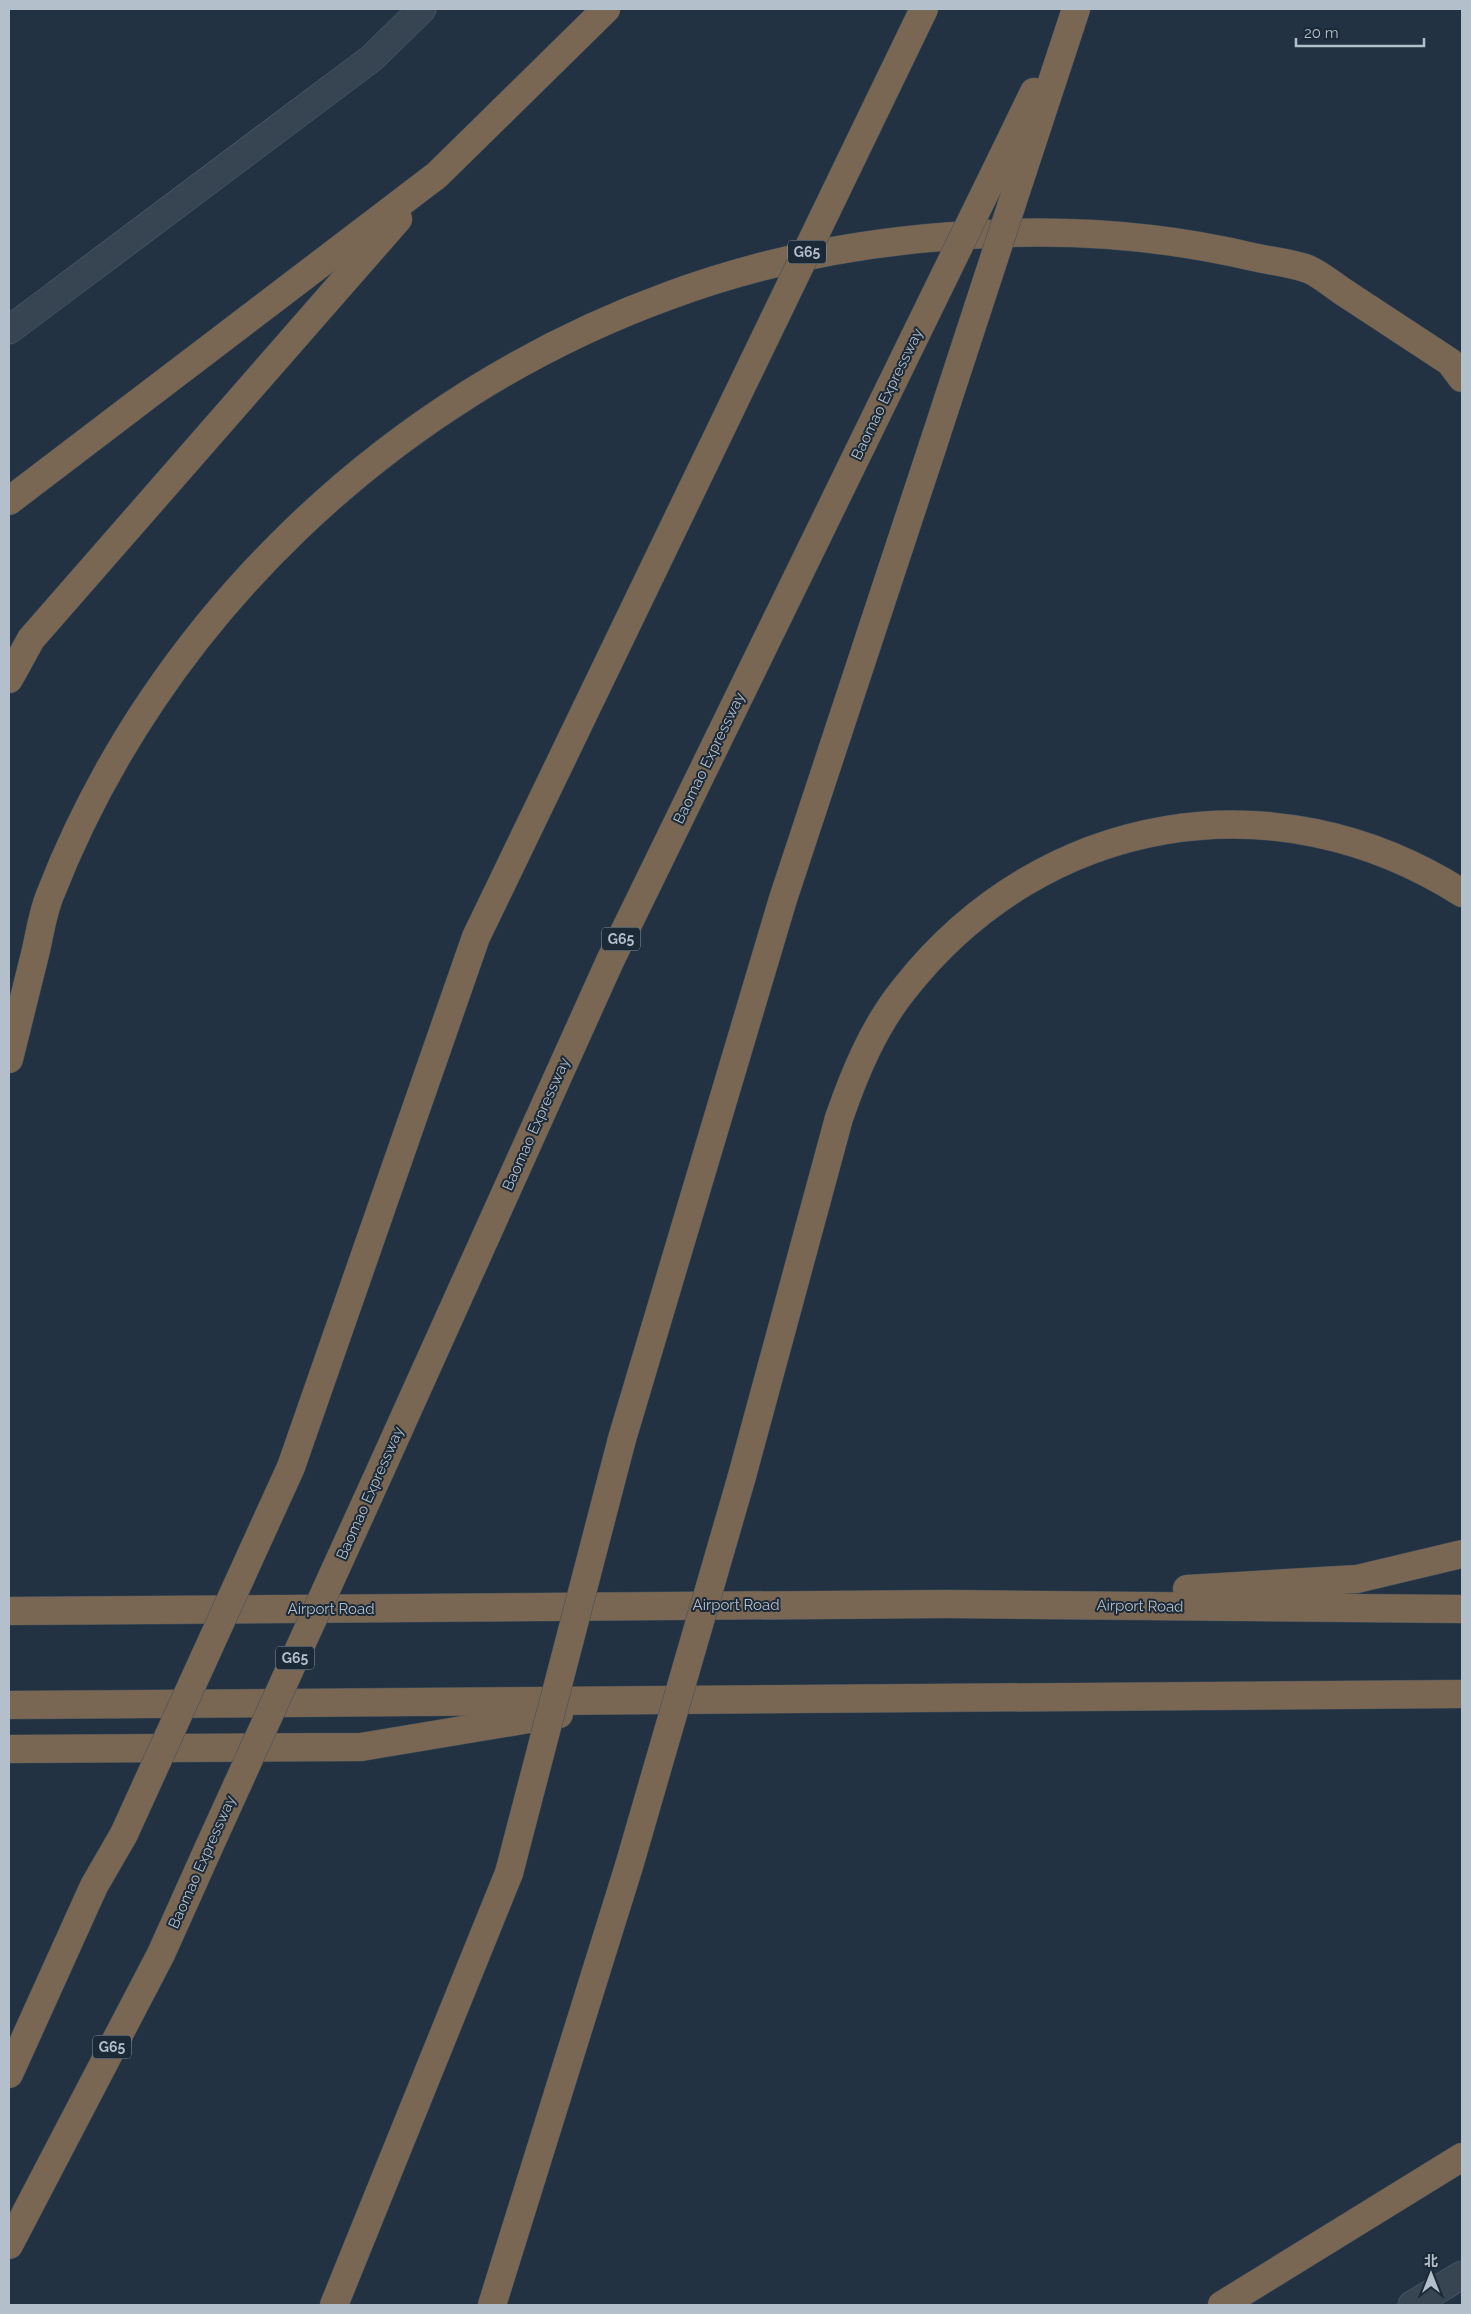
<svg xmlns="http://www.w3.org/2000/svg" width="1471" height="2314" font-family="Raleway,'Noto Sans SC',sans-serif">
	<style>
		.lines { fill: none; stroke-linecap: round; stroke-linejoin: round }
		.street-casing { stroke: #55626f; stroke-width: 29 }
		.highway-casing { stroke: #424f5c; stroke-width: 29 }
		.street { stroke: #374452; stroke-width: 28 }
		.highway { stroke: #796753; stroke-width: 28 }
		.highway-bridge-casing { stroke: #424f5c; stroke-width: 29; stroke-linecap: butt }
		.highway-bridge { stroke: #796753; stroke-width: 28 }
		.labels { text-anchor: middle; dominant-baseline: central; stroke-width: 4; stroke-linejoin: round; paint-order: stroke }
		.shield { fill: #1c2937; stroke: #86929f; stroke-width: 1 }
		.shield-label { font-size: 14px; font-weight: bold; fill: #b4bfcc }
		.street-label { font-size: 15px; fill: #b4bfcc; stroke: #1c2937 }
	</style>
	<rect width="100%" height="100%" fill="#223242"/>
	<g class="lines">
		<!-- street casing -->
		<g class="street-casing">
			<g id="street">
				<polyline points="9,330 372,58 422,9"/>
				<polyline points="1412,2305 1462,2275"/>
			</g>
		</g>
		<!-- highway casing -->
		<g class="highway-casing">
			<g id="highway">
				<polyline points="878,104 924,9"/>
				<polyline points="1002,158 1034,92"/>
				<polyline points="1023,170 1076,9"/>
				<polyline points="9,501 437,175 606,9"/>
				<polyline points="9,679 31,639 398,219"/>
				<path d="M9,1059C18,1023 27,986 36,950C40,932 43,912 50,895C157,619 391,397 668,296C759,262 856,243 953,236C1052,228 1156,234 1253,257C1271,261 1291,263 1308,269C1322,275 1335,287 1348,295C1382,317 1416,340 1450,362L1462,378"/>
				<polyline points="622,1439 783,899 933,445"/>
				<polyline points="291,1467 476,937 735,400"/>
				<polyline points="381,1469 610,961 876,416"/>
				<path d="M742,1476L839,1118C855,1072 874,1026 905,988C1043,813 1275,774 1462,893"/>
				<polyline points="1187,1589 1357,1579 1462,1554"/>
				<polyline points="9,1611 947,1604 1462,1609"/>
				<polyline points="9,1705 1462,1694"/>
				<polyline points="9,1749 361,1747 559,1714"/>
				<polyline points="9,2074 94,1886 124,1834"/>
				<polyline points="9,2245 161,1954 209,1847"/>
				<polyline points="334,2305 509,1873"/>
				<polyline points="492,2305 629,1866"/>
				<polyline points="1222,2305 1462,2157"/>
			</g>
		</g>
		<!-- street -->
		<use href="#street" class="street"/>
		<!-- highway -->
		<use href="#highway" class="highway"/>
		<!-- highway-bridge casing -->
		<g class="highway-bridge-casing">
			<g id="highway-bridge">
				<polyline points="735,400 878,104"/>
				<polyline points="876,416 1002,158"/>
				<polyline points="933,445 1023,170"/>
				<polyline points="124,1834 291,1467"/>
				<polyline points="209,1847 381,1469"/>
				<polyline points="629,1866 742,1476"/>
				<polyline points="509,1873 622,1439"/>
			</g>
		</g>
		<!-- highway-bridge -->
		<use href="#highway-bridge" class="highway-bridge"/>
	</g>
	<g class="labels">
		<!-- shield labels -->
		<g class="shield">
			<rect x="788" y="240.5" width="38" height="23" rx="4"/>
			<rect x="602" y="927.5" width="38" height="23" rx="4"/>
			<rect x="276" y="1646.5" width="38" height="23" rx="4"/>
			<rect x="93" y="2035.5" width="38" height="23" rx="4"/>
		</g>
		<g class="shield-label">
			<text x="807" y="252">G65</text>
			<text x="621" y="939">G65</text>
			<text x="295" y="1658">G65</text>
			<text x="112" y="2047">G65</text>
		</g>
		<!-- street labels -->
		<g class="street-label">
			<text transform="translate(887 394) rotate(-64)">Baomao Expressway</text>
			<text transform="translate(709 758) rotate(-64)">Baomao Expressway</text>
			<text transform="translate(536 1124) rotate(-66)">Baomao Expressway</text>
			<text transform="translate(370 1493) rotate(-66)">Baomao Expressway</text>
			<text x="736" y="1605">Airport Road</text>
			<text transform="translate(1140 1606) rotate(1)">Airport Road</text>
			<text x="331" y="1609">Airport Road</text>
			<text transform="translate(202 1862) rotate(-66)">Baomao Expressway</text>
		</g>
	</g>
	<!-- border -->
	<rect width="1471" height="2314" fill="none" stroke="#b4bfcc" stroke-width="20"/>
	<!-- north arrow -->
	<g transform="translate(1431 2274)" stroke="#1c2937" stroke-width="4" paint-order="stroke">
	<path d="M0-4L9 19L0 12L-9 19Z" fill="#b4bfcc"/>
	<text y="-8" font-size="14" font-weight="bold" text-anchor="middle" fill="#b4bfcc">北</text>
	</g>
	<!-- scale -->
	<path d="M1296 38v8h128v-8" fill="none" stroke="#b4bfcc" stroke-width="2.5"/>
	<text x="1304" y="38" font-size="15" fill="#b4bfcc" stroke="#1c2937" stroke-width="4" paint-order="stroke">20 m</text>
</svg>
